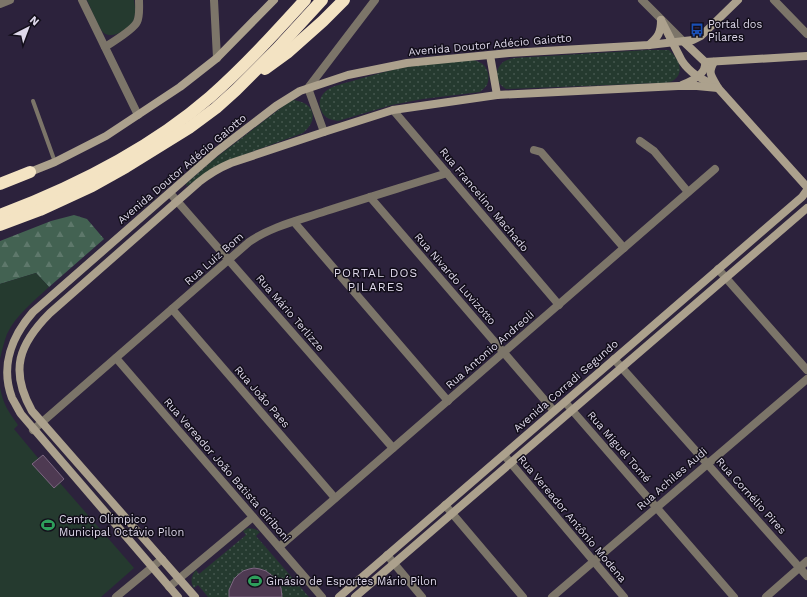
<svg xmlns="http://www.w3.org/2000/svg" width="807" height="597" font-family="'Work Sans',sans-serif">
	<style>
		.grass { fill: url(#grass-dots) }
		.forest { fill: url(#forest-firs) }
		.green { fill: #253a2f }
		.building { fill: #4e3a52; stroke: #7d6782 }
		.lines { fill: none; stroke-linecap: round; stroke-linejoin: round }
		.lane { stroke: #7c7569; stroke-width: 4 }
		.street { stroke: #7c7569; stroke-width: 8 }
		.secondary { stroke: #aca18d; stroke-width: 8 }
		.highway { stroke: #f3e3c3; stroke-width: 12 }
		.labels { text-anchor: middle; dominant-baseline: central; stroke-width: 3; stroke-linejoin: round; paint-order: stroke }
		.poi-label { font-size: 11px; fill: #ded8ea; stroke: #120e1a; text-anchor: start }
		.street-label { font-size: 11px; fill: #ded8ea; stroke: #120e1a }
		.neighbourhood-label { font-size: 12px; letter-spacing: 1px; fill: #ded8ea; stroke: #120e1a }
	</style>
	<defs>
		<pattern id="grass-dots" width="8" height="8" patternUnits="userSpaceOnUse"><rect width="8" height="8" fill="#253a2f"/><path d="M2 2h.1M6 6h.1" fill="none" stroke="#44564d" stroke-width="1.8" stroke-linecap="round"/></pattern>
		<pattern id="forest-firs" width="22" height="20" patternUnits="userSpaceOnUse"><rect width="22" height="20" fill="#436252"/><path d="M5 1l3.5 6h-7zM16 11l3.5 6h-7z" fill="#5e786b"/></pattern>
	</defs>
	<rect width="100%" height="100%" fill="#2c223c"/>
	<!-- grass -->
	<g class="grass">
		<path d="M647,50H669C677,57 686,71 674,80C670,83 665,83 661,83L506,89C503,87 499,84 497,79C495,72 500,62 507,60C509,59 511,59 514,58Z"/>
		<path d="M472,60C473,60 478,61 479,62C487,65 491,76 487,85C486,87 482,90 480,92L423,99L392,105L338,121C331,120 324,118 321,110C318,103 320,96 326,91C332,86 341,84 349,82C369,76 390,70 411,66C431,63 452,62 472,60Z"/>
		<path d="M294,100C315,103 319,120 303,133L238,157L220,165L187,186L186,184L213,160L290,101Z"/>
		<path d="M248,528L255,529L260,532L256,536L309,597H208L198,585L194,588C190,582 191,576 196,570L199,574L246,535L243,531Z"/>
	</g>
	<!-- forest -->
	<polygon class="forest" points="74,215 87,219 104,239 49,287 36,273 0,284 0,241 51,221"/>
	<!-- green -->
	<g class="green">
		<path d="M87,0H134C135,6 136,13 134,19C131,28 113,40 104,33C98,28 91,8 87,0Z"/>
		<path d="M36,273L49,287C34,301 16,315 7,334C4,342 2,350 0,359V284Z"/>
		<path d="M0,387C3,404 8,411 18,425L14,429L38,458L43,455L64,479L60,483L134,568L101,597H0Z"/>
	</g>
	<!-- building -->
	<g class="building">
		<polygon points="43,455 64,479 54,488 32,464"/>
		<polygon points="254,568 260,569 266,571 275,578 281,588 282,597 229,597 229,590 234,579 238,575 243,571 249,569"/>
	</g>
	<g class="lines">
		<!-- lane -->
		<polyline class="lane" points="33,101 55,162"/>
		<!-- street -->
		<g class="street">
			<polyline points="82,0 138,115"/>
			<polyline points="214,0 217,58"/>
			<polyline points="642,0 684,42"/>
			<polyline points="774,0 807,34"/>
			<polyline points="0,4 10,0"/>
			<path d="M105,47C113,42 134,29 137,22C140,16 139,7 139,0"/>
			<polyline points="393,110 559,305"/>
			<polyline points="324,132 308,88 375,0"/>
			<polyline points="640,141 654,151 688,192"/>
			<polyline points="534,150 541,152 624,248"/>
			<polyline points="170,193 393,448"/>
			<polyline points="370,197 554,411"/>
			<polyline points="294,222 448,401"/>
			<polyline points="718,269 807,370"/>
			<polyline points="172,309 335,498"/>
			<polyline points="116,358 322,597"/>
			<polyline points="614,359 807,576"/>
			<polyline points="565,402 734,597"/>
			<path d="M33,430L249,242C272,226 300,220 326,211C366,198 406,186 447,173"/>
			<polyline points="504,455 624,597"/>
			<polyline points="445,505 523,597"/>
			<polyline points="279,547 715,169"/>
			<polyline points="387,555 422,597"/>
			<polyline points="169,587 253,517"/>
			<polyline points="116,597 162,559"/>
			<polyline points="552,597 807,379"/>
			<polyline points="766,597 807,561"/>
		</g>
		<!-- secondary -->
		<g class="secondary">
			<path d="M661,20L682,61C690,73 701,79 714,85"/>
			<polyline points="684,42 705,62"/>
			<path d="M649,45C658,37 661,33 661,20"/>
			<polyline points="490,55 497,95"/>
			<polyline points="705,62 807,56"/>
			<path d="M714,62C707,74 712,76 718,88L807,187"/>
			<path d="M682,85C692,81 707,74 705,62"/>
			<polyline points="30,172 55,162 106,136 180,87 217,58 274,0"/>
			<path d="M178,597L21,414C18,409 15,403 12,398C0,366 12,336 33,312L216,152L276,106L300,91L348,75L407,63L509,53L649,45L693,40L701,36L738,0"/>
			<path d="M195,597L32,411C9,370 19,344 50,313L199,182C209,174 219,168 231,163L324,132L393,110L497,95L678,86H697L718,88"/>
			<polyline points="339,597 802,197 807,190"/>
			<polyline points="355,597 807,208"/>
		</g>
		<!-- highway -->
		<g class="highway">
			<polyline points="265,69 287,53 323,21 344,0"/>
			<polyline points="0,184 30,172"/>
			<path d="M0,215C74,187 150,149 210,97C244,67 275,33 305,0"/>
			<polyline points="0,225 40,210 92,186 126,167 189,128 216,108 236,90 277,49 322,0"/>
		</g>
	</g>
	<!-- icons -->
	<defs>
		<g id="bus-bare" transform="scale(1.08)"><path d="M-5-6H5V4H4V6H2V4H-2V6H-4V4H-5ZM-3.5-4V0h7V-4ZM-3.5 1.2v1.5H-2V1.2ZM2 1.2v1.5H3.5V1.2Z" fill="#1a4fb4" stroke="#120e1a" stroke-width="2.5" paint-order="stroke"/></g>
		<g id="stadium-bare" transform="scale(1.08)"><path d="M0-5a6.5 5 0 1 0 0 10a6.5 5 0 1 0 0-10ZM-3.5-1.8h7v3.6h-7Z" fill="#2e9e5b" stroke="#120e1a" stroke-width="2.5" paint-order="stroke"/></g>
	</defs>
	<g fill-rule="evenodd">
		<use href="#bus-bare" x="697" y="30"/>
		<use href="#stadium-bare" x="48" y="525"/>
		<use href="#stadium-bare" x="255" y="581"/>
	</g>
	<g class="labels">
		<!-- poi labels -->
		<g class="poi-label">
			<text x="708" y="24">Portal dos<tspan x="708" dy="13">Pilares</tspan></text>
			<text x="59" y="519">Centro Olímpico<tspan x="59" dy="13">Municipal Octávio Pilon</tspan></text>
			<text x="266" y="581">Ginásio de Esportes Mário Pilon</text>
		</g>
		<!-- street labels -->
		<g class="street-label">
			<text transform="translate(490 45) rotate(-5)">Avenida Doutor Adécio Gaiotto</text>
			<text transform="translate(182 169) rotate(-40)">Avenida Doutor Adécio Gaiotto</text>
			<text transform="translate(484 200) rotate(50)">Rua Francelino Machado</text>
			<text transform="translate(214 259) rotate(-41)">Rua Luiz Bom</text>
			<text transform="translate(455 279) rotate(49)">Rua Nivardo Luvizotto</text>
			<text transform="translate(290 313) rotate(49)">Rua Mário Terlizze</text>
			<text transform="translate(490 350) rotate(-41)">Rua Antonio Andreoli</text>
			<text transform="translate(566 386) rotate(-41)">Avenida Corradi Segundo</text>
			<text transform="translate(262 397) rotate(49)">Rua João Paes</text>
			<text transform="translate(619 447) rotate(49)">Rua Miguel Tomé</text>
			<text transform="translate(227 470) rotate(49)">Rua Vereador João Batista Giriboni</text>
			<text transform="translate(672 479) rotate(-41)">Rua Achiles Audi</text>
			<text transform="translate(751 496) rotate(48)">Rua Cornélio Pires</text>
			<text transform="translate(572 519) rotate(50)">Rua Vereador Antônio Modena</text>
		</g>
		<!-- neighbourhood labels -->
		<g class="neighbourhood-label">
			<text x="376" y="273">PORTAL DOS<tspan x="376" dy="14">PILARES</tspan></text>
		</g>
	</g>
	<!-- north arrow -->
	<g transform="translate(28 28) rotate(42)" stroke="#120e1a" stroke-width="3" paint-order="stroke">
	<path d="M0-3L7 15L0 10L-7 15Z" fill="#ded8ea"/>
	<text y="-6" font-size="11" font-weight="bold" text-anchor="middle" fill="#ded8ea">N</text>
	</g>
</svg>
